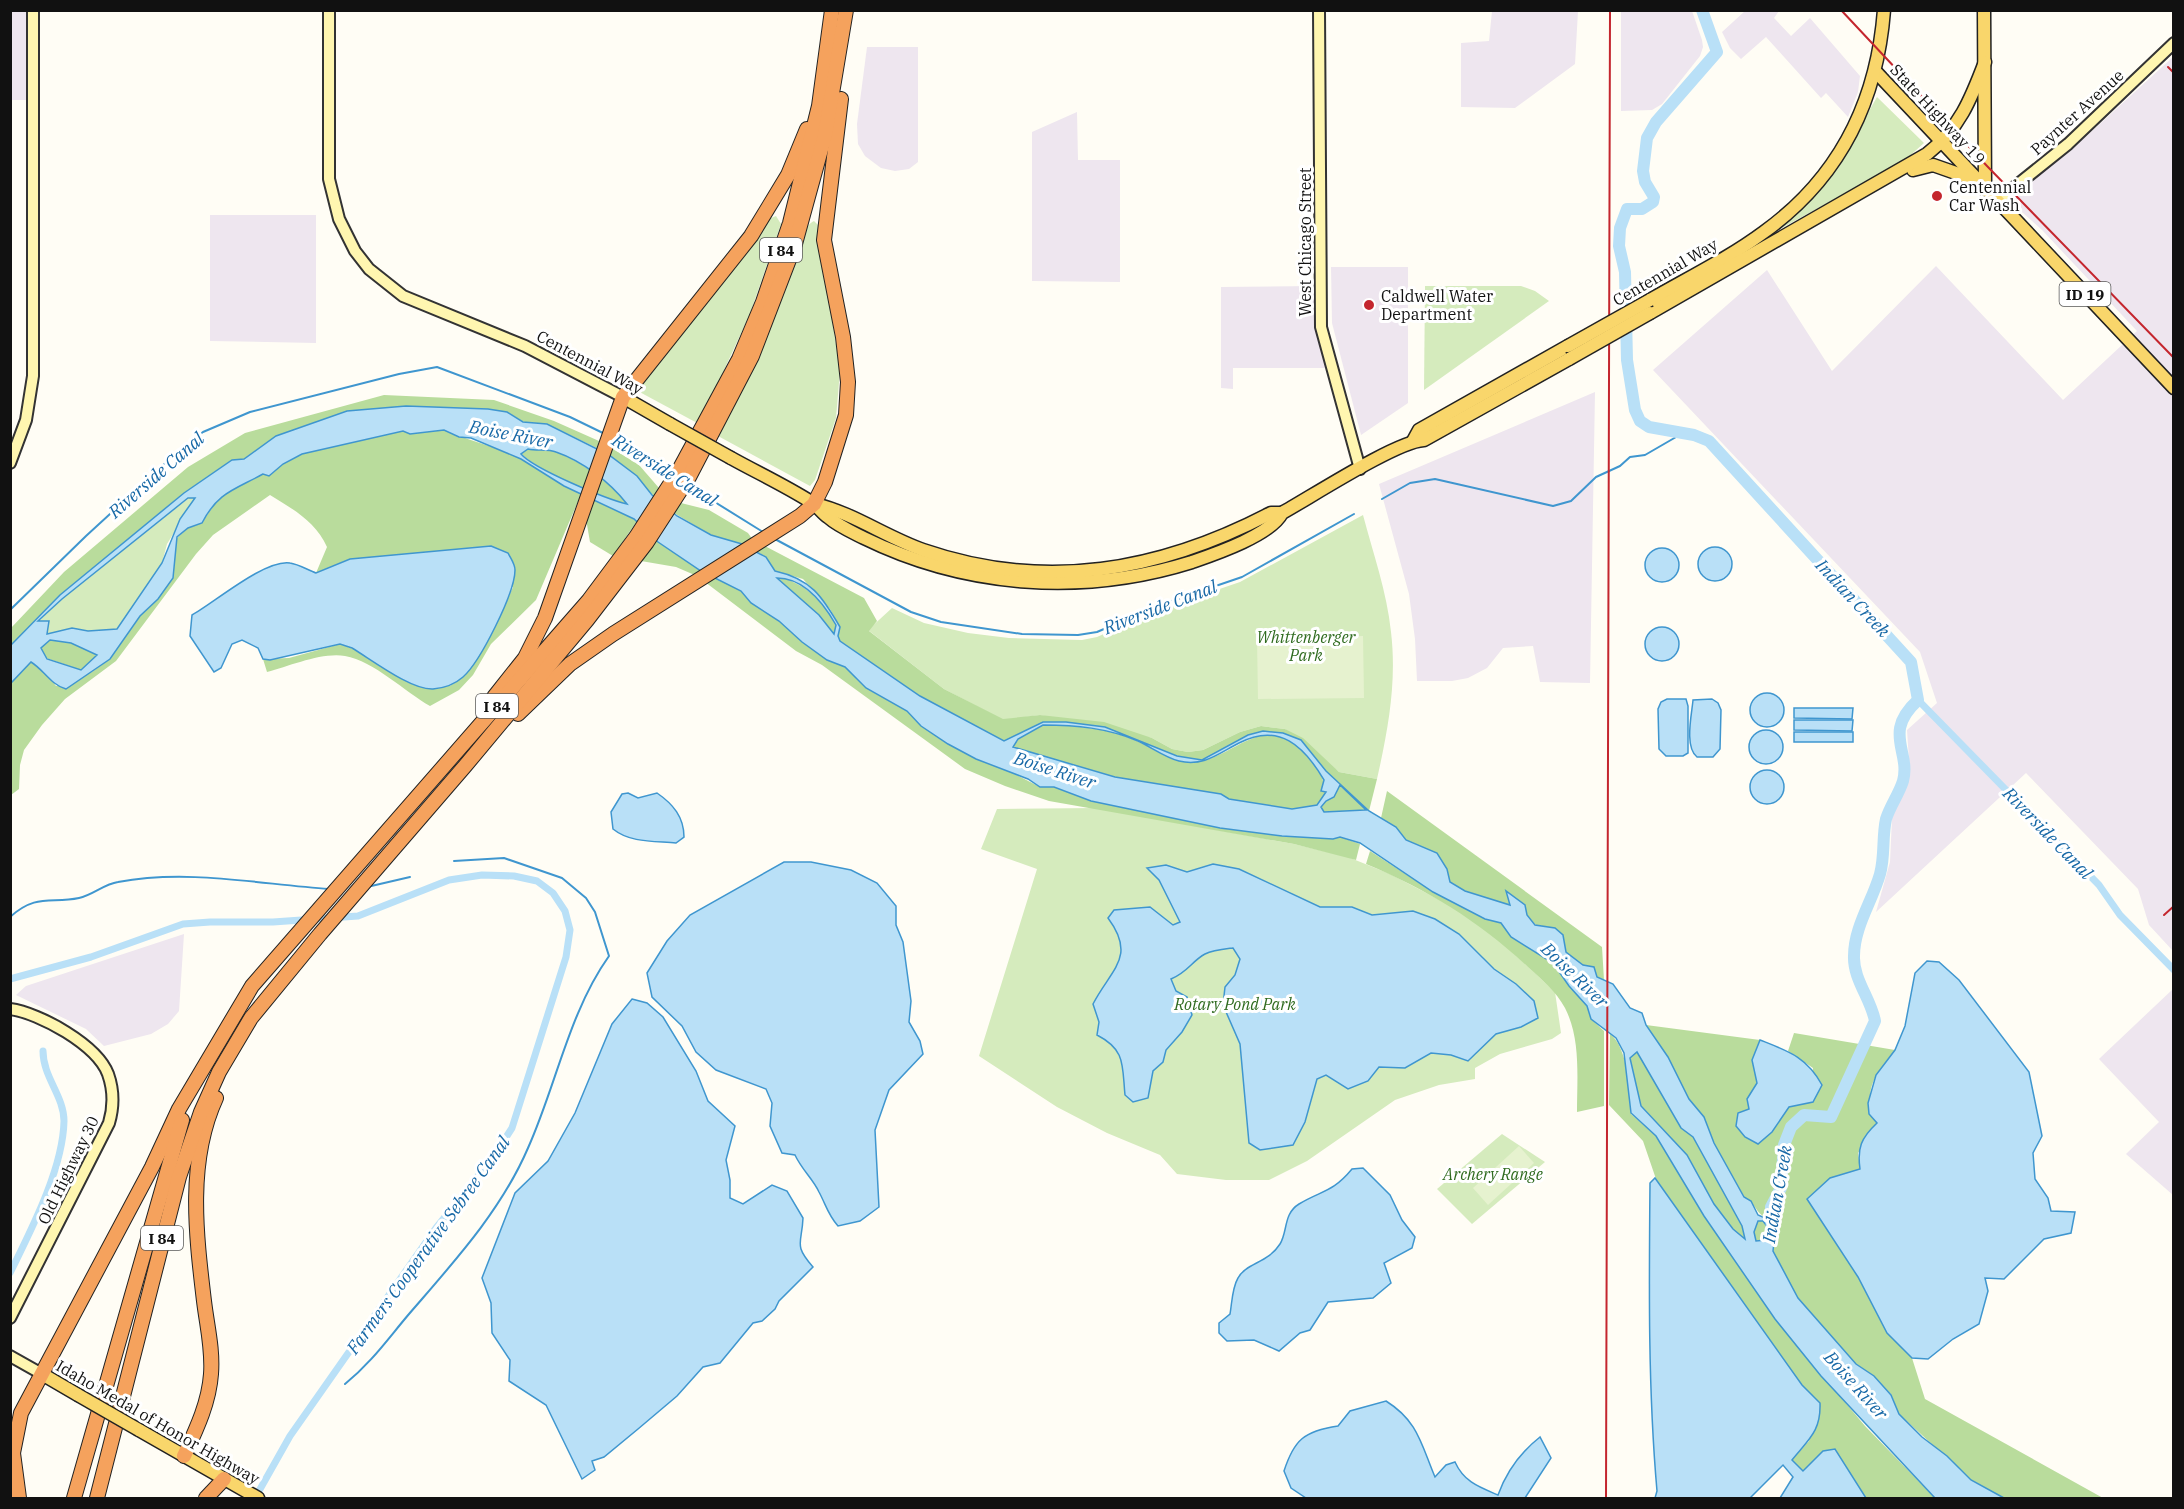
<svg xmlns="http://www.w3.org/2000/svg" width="2184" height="1509" font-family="'IBM Plex Serif',serif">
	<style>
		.industrial { fill: #eee6ef }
		.green { fill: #d5ebbd }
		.forest { fill: #b9dc9c }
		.pitch { fill: #e6f2cf }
		.water { fill: #b9e0f7; stroke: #3f96cf; stroke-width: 1.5; fill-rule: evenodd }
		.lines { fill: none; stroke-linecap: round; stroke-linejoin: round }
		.stream { stroke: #3f96cf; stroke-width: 2 }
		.canal { stroke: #b9e0f7; stroke-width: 7 }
		.river { stroke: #b9e0f7; stroke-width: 12 }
		.secondary-casing { stroke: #333; stroke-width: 14 }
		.primary-casing { stroke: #222; stroke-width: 15 }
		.highway-casing { stroke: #222; stroke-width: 16 }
		.secondary { stroke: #fff6b0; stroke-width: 10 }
		.primary { stroke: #f9d66b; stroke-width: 12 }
		.highway { stroke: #f5a25d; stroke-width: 14 }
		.rail { stroke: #c4262e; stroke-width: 2 }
		.primary-bridge-casing { stroke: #222; stroke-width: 15; stroke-linecap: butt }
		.primary-bridge { stroke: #f9d66b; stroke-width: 12 }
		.poi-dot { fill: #c4262e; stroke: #fff; stroke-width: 2 }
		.labels { text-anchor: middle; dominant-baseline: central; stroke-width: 6; stroke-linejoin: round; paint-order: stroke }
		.shield { fill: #fff; stroke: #585858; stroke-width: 1.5 }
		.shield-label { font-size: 15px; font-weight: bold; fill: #111 }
		.street-label { font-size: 16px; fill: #111; stroke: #fff }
		.poi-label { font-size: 16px; fill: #111; stroke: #fff; text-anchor: start }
		.park-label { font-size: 16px; font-style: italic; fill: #2f6b1f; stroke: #fff }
		.water-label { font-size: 18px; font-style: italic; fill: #1768a6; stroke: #fff }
	</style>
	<rect width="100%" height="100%" fill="#fffdf5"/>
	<!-- industrial -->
	<g class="industrial">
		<rect x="11" y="11" width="17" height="89"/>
		<polygon points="1492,11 1578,11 1575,64 1515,108 1461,107 1461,43 1489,41"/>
		<polygon points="1621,11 1692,11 1702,40 1703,47 1700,56 1662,104 1652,110 1621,111"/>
		<polygon points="1745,11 1779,11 1774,18 1791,36 1810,18 1860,76 1858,92 1848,117 1826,93 1821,98 1766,37 1741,59 1730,48 1722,32"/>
		<polygon points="867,47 918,47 918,162 909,169 895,171 881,168 865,156 858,144 857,124"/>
		<polygon points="2173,57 2173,951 2149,925 2138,889 2026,773 1876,912 1890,862 1892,818 1910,775 1907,730 1937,703 1920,652 1653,370 1767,270 1832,371 1936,266 2063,400 2137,331 2042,230 2014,205 2013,197 2032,179 2068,153"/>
		<polygon points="1077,112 1078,160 1120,160 1120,282 1032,281 1032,132"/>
		<polygon points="210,215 316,215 316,343 210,341"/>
		<polygon points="1331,267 1408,267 1408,403 1361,435 1332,323"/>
		<polygon points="1314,286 1314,318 1327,368 1233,368 1233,389 1221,388 1221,287"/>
		<polygon points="1595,392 1590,683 1540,682 1533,646 1503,648 1487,668 1468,678 1452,681 1417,681 1415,639 1409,594 1379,484"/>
		<polygon points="184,934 179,1011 168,1024 151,1034 104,1046 86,1029 16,995 26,986"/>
		<polygon points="2173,989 2173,1195 2126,1154 2159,1122 2099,1059"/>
	</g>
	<!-- green -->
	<g class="green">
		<polygon points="1877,97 1924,143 1904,161 1769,235 1848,148"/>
		<polygon points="776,216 781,224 750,314 699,424 634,389 771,218"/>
		<path d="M814,221L818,225L840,371L836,418L815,480L810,486L718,436C745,383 771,331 791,275C796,261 799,228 814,221Z"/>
		<polygon points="1425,286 1521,286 1535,291 1549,301 1424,390"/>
		<polygon points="196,497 167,544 162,563 117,629 88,631 72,628 47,634 43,622 38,622 62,599 189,498"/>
		<path d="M1363,515C1373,553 1387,592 1391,632C1397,682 1388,730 1377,779L1339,772L1285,729L1261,726L1240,732L1203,750L1188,752L1172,749L1152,738L1040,715L1003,720L944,689L868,630L892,608L924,623L968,633L1009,638L1082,640L1097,637L1158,610L1240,582Z"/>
		<polygon points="1096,808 1294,844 1348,857 1390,874 1451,906 1493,934 1555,992 1561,1033 1552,1039 1500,1054 1475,1068 1475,1079 1439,1085 1395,1100 1307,1161 1269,1180 1226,1180 1177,1174 1160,1155 1107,1133 1057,1107 979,1056 1037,869 981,849 997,809"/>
		<polygon points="1502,1134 1545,1162 1472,1224 1437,1189"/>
	</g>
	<!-- forest -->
	<g class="forest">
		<polygon points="384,395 494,400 554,421 599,441 597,448 547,424 524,422 507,412 488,409 347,411 276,436 244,459 232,460 184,493 60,595 11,645 11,628 64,572 188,467 245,433"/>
		<path d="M444,430C469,441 496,446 521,459C542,470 559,484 582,492L536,600L491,644L473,675L459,690L430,706C405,692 374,661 345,656C322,652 290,666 267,672L263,659L289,658L340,644L450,686C481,664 498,621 513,587L350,559L316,573L327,547C316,522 293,509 270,495L213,535L196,554L116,661L65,699L42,725L24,750L20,765L19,789L11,795L10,683L31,662L44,670L56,686L92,672L110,659L140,616L158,599L177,538L188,528L202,523L219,497L263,474L269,476L283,464L302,454L403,431L410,434Z"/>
		<polygon points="608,446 639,465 659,488 654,496 609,455"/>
		<path d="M528,449C537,451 548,449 556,452C582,462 610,483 628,504C606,499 535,470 521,453Z"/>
		<polygon points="591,497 637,521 613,556 590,542 585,513"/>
		<polygon points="681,503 709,510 748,533 753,540 745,546 711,535 674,513"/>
		<polygon points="656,540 701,571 697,576 676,567 641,561"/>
		<polygon points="763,545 864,598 877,621 869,631 944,689 1003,719 1040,715 1104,722 1152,738 1172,749 1188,752 1203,750 1240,732 1261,726 1285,729 1303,738 1339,772 1377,779 1369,811 1326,771 1301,740 1263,731 1202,760 1177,756 1105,727 1043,722 1004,741 920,696 840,641 838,636 840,627 830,609 803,579 775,571 766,557 754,550"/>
		<polygon points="713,577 741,591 751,603 779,621 802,642 827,660 845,667 866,688 907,711 921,726 1040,787 1054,787 1091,801 1220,828 1282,836 1333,839 1340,837 1360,844 1356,860 1294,844 1049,801 1005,786 965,769 822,665 796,651 705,582"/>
		<path d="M777,577C805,582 823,602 836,625L834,635L819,615L784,587Z"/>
		<polygon points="50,640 71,643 98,655 81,670 46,658 41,648"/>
		<path d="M1043,725C1076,725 1107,728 1137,741C1151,747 1165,757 1179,761C1224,773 1259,706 1301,749C1314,762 1323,774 1326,792L1317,805L1292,809L1229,799L1221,794L1115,777L1012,747L1018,739Z"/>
		<polygon points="1340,785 1366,810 1324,812 1321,807"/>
		<path d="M1387,791L1602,947L1604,980L1597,977L1593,967L1583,965L1566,952L1563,935L1555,928L1536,925L1527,915L1525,905L1507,892L1510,905L1465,891L1450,882C1441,843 1427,859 1405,840C1396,832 1392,825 1381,818Z"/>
		<path d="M1370,851L1433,892L1485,919L1501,923L1511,937L1553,963L1569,986L1587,1006L1591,1019L1604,1031V1106L1577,1112C1577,1078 1581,1039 1565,1008C1556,991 1542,980 1528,967C1479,921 1428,890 1366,864Z"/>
		<path d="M1646,1025L1760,1040L1752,1060L1757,1083L1747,1099L1772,1132L1789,1107L1813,1102V1068L1788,1051L1794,1033L1895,1050C1874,1077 1862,1089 1877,1123L1858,1153L1860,1169L1846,1174L1807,1199L1858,1277L1887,1333L1912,1358L1925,1399L2103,1498H2004L1971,1480L1899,1414L1891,1394L1874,1376L1856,1364L1798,1298L1773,1251L1776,1223C1753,1214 1760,1207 1744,1197L1714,1143L1704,1117L1689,1099L1668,1057Z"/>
		<path d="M1610,1034C1628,1047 1630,1092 1631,1114L1656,1136L1704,1216L1775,1319L1865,1426L1935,1498H1866L1835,1449L1823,1451L1803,1472L1792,1460L1809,1441L1820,1403L1802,1385L1656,1179L1643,1141L1609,1105Z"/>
		<polygon points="1637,1051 1681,1128 1693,1137 1742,1226 1746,1240 1733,1229 1714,1204 1687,1155 1641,1106 1630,1058"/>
		<polygon points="1758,1221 1763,1221 1769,1229 1766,1241 1756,1241 1754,1232"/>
	</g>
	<!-- pitch -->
	<g class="pitch">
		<polygon points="1363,636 1364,698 1258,699 1257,638"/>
		<polygon points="1519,1146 1534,1163 1488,1205 1473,1188"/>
	</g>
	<!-- water -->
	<g class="water">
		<path d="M406,406L488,409L507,412L523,422L547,424L609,455L637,476L652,495L677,516L711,535L742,544L760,554L766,557L775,571C811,579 822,596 840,627L838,636L840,641L920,696L1004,741L1043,722H1066L1105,727L1177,756L1202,760L1248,735L1263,731L1283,733L1301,740L1326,771L1369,811L1396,827L1406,840L1437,853L1447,869L1450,882L1465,891L1510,905L1506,891L1525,905L1527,915L1535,925L1555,928L1563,935L1566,952L1583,965L1594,967L1597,977L1613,984L1630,1008L1642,1013L1646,1025L1668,1057L1689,1099L1704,1117L1714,1143L1744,1197L1751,1201L1758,1215L1776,1223L1773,1251L1798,1298L1856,1364L1874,1376L1891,1395L1899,1414L1922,1437L1947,1456L1971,1480L2004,1498H1935L1821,1376L1775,1319L1704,1216L1656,1136L1631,1113L1624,1053L1616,1038L1591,1019L1587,1006L1569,986L1553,963L1511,937L1501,923L1485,919L1433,892L1360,843L1340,837L1333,839L1282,836L1220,828L1091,801L1054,787H1040L1028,779L976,759L948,744L921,726L907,711L866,688L845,667L827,660L802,642L779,621L751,603L741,591L701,571L658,542L634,519L564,486L521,459L471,438L459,437L444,430L410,434L403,431L302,454L283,464L269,476L263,474C234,490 218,492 202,523L188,528L177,537L173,578L158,599L140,616L110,659L66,689C51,685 44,670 31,662L11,683V645L60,595L184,493L232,460L244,459L276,436L347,411ZM528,449C537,451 548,449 556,452C582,461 610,482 627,504C606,499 534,469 521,454ZM188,498H195L180,519L162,563L117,629L88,631L72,628L47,634L49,621H38L62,599ZM777,578C804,578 824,604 836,625L834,634L819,615ZM50,640L71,643L97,655L81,670L47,659L41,648ZM1043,725C1076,725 1107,728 1138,741C1151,747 1166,758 1179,761C1204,767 1219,753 1239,743C1279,722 1304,746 1324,780L1321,791L1326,792L1317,805L1292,809L1229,799L1221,794L1115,777L1013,747L1018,739ZM1340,785L1366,810H1365L1324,812L1321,807L1326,801L1334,797ZM1637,1052L1681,1128L1693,1137L1742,1226L1745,1239L1733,1229L1714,1204L1687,1155L1641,1106L1630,1058ZM1758,1221H1763L1769,1229L1766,1240L1756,1241L1754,1232Z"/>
		<path d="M491,546L508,553C511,559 515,564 515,570C515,593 480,662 463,677C454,685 445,688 433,689C411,690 372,660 352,648L340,644L270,660L263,659L258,648L242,640L232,644L221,668L214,672L190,636L192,615C214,603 265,559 290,563C298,564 308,570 316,573L350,559Z"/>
		<circle cx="1715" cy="564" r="17"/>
		<circle cx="1662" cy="565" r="17"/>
		<circle cx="1662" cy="644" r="17"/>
		<circle cx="1767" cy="710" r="17"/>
		<polygon points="1667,699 1686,699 1688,706 1688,753 1683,756 1666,756 1659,749 1658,709 1661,702"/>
		<path d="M1712,699L1718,703L1721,710L1720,749L1713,757H1697C1684,747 1692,713 1693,700Z"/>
		<polygon points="1794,708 1853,708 1852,719 1794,718"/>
		<polygon points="1794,720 1853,720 1852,731 1794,730"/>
		<circle cx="1766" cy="747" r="17"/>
		<rect x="1794" y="732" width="59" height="10"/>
		<circle cx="1767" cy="787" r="17"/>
		<path d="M628,793L638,798L657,793C673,804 684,817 684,837L676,843C655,841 630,843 613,829L611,812L622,794Z"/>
		<path d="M784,862H811L851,870L877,883L896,906V925L903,942L911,1001L909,1022L920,1041L923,1054L889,1090L875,1130L879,1207L860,1221L838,1226C828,1215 826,1205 819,1192C813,1179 802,1170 795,1155L782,1153L770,1126L772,1103L766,1089L716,1070L696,1052L682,1026L652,997L647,973L667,941L690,915Z"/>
		<path d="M1213,864L1239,869L1320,907H1352L1372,915L1413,911L1435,919L1459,934L1494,969L1516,984L1534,1001L1538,1018L1521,1027L1496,1034L1468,1061L1451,1055L1431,1053L1405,1068L1379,1067L1368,1081L1348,1089L1326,1075L1317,1079L1305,1122L1293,1145L1260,1150L1249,1143L1240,1044L1223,1005L1225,987L1235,975L1240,959L1233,948C1225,949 1213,950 1205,954C1192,961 1188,972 1171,979L1176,991L1187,997L1192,1015L1182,1032L1166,1050L1163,1062L1153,1071L1148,1098L1133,1102L1125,1095C1122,1065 1126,1050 1097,1035L1099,1022L1093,1004C1111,969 1137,957 1108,918L1114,910L1150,907L1173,925L1180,922L1159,880L1147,868L1166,865L1187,872Z"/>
		<path d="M1927,961L1939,962L1959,980L2029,1072L2042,1136L2033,1153L2035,1179L2048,1198L2051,1211L2075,1212L2071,1233L2044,1239L2004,1279L1985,1278L1988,1291L1979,1324L1953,1339L1928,1359L1912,1358L1887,1333L1858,1277L1807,1199L1830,1178L1860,1169C1857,1148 1861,1138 1877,1123L1869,1114L1868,1103L1876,1075L1895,1050L1905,1026L1915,973Z"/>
		<path d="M632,999L647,1003L663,1017L696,1071L708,1101L735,1126L726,1160L730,1180V1198L743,1204L772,1185L787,1191L803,1218C802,1244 793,1244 813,1267L779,1301L775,1309L762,1321L753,1323L720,1363L703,1367L677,1396L638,1429L604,1457L592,1461L595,1470L582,1479L546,1405L509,1381L510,1360L492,1333L491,1303L482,1278L515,1193L548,1161L575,1113L612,1024Z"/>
		<path d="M1760,1040C1788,1051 1807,1057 1822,1085L1813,1102L1789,1107L1772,1132L1758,1144L1745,1137L1736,1126L1738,1113L1749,1109L1747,1099L1757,1083L1752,1060Z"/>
		<path d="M1363,1168L1390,1195L1402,1220L1415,1237L1412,1248L1384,1263L1391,1283L1373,1298L1328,1302L1310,1330L1300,1333L1279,1351L1254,1340L1227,1341L1219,1333V1323L1230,1314C1232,1303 1232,1288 1238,1278C1246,1263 1268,1263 1280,1244C1288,1231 1283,1214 1299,1204C1322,1190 1332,1193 1352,1169Z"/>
		<path d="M1655,1178L1802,1385L1820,1403C1821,1431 1809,1439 1792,1460L1803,1471L1823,1451L1835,1449L1866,1498H1780L1793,1477L1783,1465L1750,1498H1655L1657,1491C1648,1389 1649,1286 1650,1183Z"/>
		<path d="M1386,1401C1418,1421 1421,1444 1435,1477L1446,1465L1455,1462C1464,1482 1479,1487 1498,1495C1506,1473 1521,1452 1540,1437L1551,1458L1525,1498H1306L1291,1488L1284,1471C1294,1440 1304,1431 1338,1426L1350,1411Z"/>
	</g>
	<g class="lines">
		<!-- stream -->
		<g class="stream">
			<polyline points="613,438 671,475"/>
			<polyline points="689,486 763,532"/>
			<polyline points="1382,499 1410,483 1435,479 1553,506 1571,501 1596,477 1620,466 1630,457 1645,455 1683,433"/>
			<polyline points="773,538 911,612 941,622 1022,634 1078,635 1097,632 1157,606 1242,577 1354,514"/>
			<polyline points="10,610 86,536 183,447 203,432 250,412 399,374 437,367 570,417 605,434"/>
			<polyline points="367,887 410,877"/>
			<path d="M10,917C37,893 51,904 79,898C93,895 104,884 118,882C188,869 258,884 329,889"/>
			<path d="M345,1384C371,1363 387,1340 409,1314C453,1263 501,1211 528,1148C556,1086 569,1012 609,956L595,912L586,898L562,878L504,858L454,861"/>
		</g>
		<!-- canal -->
		<g class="canal">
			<polyline points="1918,700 2099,885 2120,915 2174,970"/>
			<polyline points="10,979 91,957 183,924 210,922 273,922 358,916 449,880 482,875 514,876 537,881 553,893 565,911 570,930 566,957 512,1128 494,1156 436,1228 290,1436 255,1498"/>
			<path d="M10,1273C31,1230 63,1169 64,1121C64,1096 43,1077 43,1051"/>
		</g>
		<!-- river -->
		<path class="river" d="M1702,10L1717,52L1656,122L1647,138L1643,171L1645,182L1654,197L1653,202L1642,209H1627L1620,228L1619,246L1625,272L1627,360L1635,410L1640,421L1649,427L1694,435L1709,441L1911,662L1918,700C1882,733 1911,751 1903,781C1899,794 1890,806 1886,819C1882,837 1885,856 1880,874C1872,902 1854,927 1854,956C1853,979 1871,999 1875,1021L1831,1117L1804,1115L1791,1127L1784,1145L1781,1188L1771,1207L1772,1234"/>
		<!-- secondary casing -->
		<g class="secondary-casing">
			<g id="secondary">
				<polyline points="329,10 329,179 339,219 355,251 369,269 403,296 525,346 623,397"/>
				<polyline points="1319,10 1321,327 1360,469"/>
				<polyline points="1997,201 2068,144 2174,43"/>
				<polyline points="10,463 26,420 33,376 33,10"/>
				<path d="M10,1009C40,1013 97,1045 108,1074C114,1091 114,1106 109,1123L10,1318"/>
				<polyline points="10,1356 42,1374"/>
			</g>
		</g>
		<!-- primary casing -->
		<g class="primary-casing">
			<g id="primary">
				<polyline points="1984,10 1985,190"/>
				<polyline points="1876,72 2174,388"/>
				<polyline points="1913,170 1933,165 1973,179"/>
				<path d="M1650,300C1688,278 1729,258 1764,232C1839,178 1877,102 1884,10"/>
				<path d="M1650,313L1927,154C1959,129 1971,99 1985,62"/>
				<polyline points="623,397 670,424"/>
				<polyline points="1413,441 1419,430 1568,346"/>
				<path d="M731,458C758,473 786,486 811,502C818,506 822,513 828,517C838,526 852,532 864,538C966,588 1083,596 1192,562C1215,554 1271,535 1282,513C1311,497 1397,441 1424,440L1569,359"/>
				<path d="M815,504C853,513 886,537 923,550C1045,592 1160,571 1271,513H1282"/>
				<polyline points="42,1374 78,1395"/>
				<polyline points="139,1430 258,1498"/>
			</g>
		</g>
		<!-- highway casing -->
		<g class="highway-casing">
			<g id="highway">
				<polyline points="494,697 525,658 545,618 623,397 751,236 788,175 807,129"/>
				<polyline points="518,714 570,664 613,634 800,516 814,504 825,482 846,415 848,382 843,337 824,240 841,99"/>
				<path d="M184,1456C196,1430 209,1403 211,1374C213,1349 207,1326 204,1301C196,1234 187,1161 216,1098"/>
				<polyline points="19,1498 13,1453 21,1413 152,1167 179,1109 252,986 589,600 636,537 678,472 739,359 763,302 790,223 819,106 832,10"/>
				<polyline points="74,1498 182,1120"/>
				<polyline points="97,1498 179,1177 201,1112 219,1072 251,1018 320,934 465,766 587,620 647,542 689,477 752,356 795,244 825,135 846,10"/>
				<polyline points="206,1498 224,1479"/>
			</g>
		</g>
		<!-- secondary -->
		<use href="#secondary" class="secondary"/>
		<!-- primary -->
		<use href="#primary" class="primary"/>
		<!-- highway -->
		<use href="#highway" class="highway"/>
		<!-- rail -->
		<g class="rail">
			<polyline points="1841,10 1987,166 2174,358"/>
			<polyline points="2168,67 2174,73"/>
			<polyline points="2164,915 2174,906"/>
			<polyline points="1606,1498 1610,10"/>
		</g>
		<!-- primary-bridge casing -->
		<g class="primary-bridge-casing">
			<g id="primary-bridge">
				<polyline points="1568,346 1650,300"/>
				<polyline points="1569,359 1650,313"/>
				<polyline points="670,424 731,458"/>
				<polyline points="78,1395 139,1430"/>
			</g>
		</g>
		<!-- primary-bridge -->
		<use href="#primary-bridge" class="primary-bridge"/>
	</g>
	<!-- markers -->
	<g class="poi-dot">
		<circle cx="1937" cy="196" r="6"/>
		<circle cx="1369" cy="305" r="6"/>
	</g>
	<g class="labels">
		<!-- shield labels -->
		<g class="shield">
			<rect x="760" y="238" width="42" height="24" rx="4.5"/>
			<rect x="2059.5" y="282" width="51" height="24" rx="4.5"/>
			<rect x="476" y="694" width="42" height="24" rx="4.5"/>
			<rect x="141" y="1226" width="42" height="24" rx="4.5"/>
		</g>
		<g class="shield-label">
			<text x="781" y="250">I 84</text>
			<text x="2085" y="294">ID 19</text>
			<text x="497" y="706">I 84</text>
			<text x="162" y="1238">I 84</text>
		</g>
		<!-- street labels -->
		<g class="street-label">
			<text transform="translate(2077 112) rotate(-42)">Paynter Avenue</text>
			<text transform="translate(1938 114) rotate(47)">State Highway 19</text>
			<text transform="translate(1305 242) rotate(-90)">West Chicago Street</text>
			<text transform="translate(1665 272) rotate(-30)">Centennial Way</text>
			<text transform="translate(590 362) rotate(28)">Centennial Way</text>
			<text transform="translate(68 1170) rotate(-64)">Old Highway 30</text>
			<text transform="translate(158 1422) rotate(30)">Idaho Medal of Honor Highway</text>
		</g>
		<!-- poi labels -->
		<g class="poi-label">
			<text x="1949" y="187">Centennial<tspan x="1949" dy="18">Car Wash</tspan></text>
			<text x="1381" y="296">Caldwell Water<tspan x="1381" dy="18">Department</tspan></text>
		</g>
		<!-- park labels -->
		<g class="park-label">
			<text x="1306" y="637">Whittenberger<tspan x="1306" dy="18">Park</tspan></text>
			<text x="1235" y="1004">Rotary Pond Park</text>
			<text x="1493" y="1174">Archery Range</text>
		</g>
		<!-- water labels -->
		<g class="water-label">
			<text transform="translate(511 434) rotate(11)">Boise River</text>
			<text transform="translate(665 470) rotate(32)">Riverside Canal</text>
			<text transform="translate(156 475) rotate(-41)">Riverside Canal</text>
			<text transform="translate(1853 598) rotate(47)">Indian Creek</text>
			<text transform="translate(1160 607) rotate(-21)">Riverside Canal</text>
			<text transform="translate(1055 770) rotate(18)">Boise River</text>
			<text transform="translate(2048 833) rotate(46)">Riverside Canal</text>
			<text transform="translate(1575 975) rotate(44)">Boise River</text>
			<text transform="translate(1777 1194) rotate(-80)">Indian Creek</text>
			<text transform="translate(428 1245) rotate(-54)">Farmers Cooperative Sebree Canal</text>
			<text transform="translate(1856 1385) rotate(48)">Boise River</text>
		</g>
	</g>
	<!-- border -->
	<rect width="2184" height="1509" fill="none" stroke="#111111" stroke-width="24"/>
</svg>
